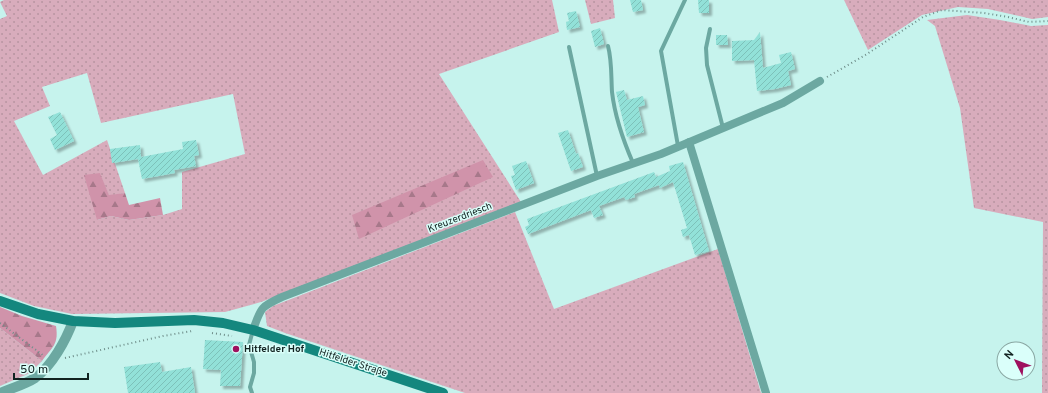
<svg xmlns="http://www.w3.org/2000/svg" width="1048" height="393" font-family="Overpass,sans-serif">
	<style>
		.grass { fill: url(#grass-dots); fill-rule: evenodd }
		.forest { fill: url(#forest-firs) }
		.building { fill: url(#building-hatch); filter: url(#shadow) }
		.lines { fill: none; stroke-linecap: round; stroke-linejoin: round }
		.path { stroke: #6f8e8a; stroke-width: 2; stroke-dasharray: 1 3; stroke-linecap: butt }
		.service { stroke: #6ca8a1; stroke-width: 4 }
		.minor { stroke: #6ca8a1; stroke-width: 8 }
		.tertiary { stroke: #6ca8a1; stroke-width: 10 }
		.secondary { stroke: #14877e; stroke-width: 10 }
		.poi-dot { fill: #9e115e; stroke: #dafffa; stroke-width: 1.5 }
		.labels { text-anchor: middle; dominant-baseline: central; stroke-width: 3; stroke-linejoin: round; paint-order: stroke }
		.street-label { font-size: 10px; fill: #122321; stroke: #dafffa }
		.poi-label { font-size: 10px; font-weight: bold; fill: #122321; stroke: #dafffa; text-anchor: start }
	</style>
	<defs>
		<pattern id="grass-dots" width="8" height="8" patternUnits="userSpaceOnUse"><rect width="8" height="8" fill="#d8acbc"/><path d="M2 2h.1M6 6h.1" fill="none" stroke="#b894a1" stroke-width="1.8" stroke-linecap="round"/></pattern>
		<pattern id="forest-firs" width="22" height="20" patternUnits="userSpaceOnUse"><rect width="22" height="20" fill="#d093aa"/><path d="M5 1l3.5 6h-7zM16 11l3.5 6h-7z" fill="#a7788a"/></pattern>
		<pattern id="building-hatch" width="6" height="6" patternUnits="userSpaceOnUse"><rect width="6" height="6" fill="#92e1d8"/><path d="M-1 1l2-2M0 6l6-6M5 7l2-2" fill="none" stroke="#7dc1b9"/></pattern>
		<filter id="shadow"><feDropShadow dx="3" dy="3" stdDeviation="1" flood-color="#0004"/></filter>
	</defs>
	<rect width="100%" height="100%" fill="#c6f3ed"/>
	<!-- grass -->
	<g class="grass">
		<path d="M4,0H552L559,32L439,74L521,202L261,302L225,312L72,314L34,306L0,293V19L7,16L0,2ZM87,73L101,123L233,94L245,154L182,172V209L163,215L129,220L111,216L97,220L100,174L109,196L125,193L107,140L43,175L14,121L50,106L42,87Z"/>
		<polygon points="585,0 613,0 615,18 591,24"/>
		<polygon points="844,0 1048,0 1048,17 1032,19 988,9 958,7 922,15 868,50"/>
		<polygon points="967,15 1000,20 1031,26 1048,25 1048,393 1042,393 1043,222 974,208 960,108 935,26 927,20"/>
		<polygon points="515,212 554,309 718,249 761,393 465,393 285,333 267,326 265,312 273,306"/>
		<polygon points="0,328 42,361 30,373 0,386"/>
	</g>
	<!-- forest -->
	<g class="forest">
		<polygon points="483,160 493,177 359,239 352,215"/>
		<polygon points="100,173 109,195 125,193 129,205 160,198 163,215 129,220 111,216 97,220 84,175"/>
		<path d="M0,307L22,316L56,326C59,345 52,347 42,361L0,328Z"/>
	</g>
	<!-- building -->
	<g class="building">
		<polygon points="630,0 641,0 643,10 633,12"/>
		<polygon points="698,0 709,0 709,13 699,13"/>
		<polygon points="576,11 580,27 567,30 566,22 569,21 567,13"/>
		<polygon points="600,28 604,44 595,47 591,31"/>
		<polygon points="760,32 763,68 781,63 779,55 791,52 795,69 788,71 791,85 775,89 757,91 754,60 732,61 732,41 754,40"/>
		<polygon points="716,35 727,35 728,45 716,45"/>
		<polygon points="624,90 627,100 643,96 645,105 638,107 644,132 627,137 616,92"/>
		<polygon points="60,112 74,141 55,150 50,139 57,135 48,117"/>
		<polygon points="568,130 576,154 578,153 583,167 571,171 558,133"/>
		<polygon points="196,140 199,155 194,156 196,166 174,170 175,173 142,179 138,159 112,163 110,149 140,145 141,157 183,149 182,142"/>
		<polygon points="526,161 534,183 516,190 511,176 515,175 512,166"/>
		<polygon points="683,162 709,251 695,255 689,235 683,237 681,230 687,228 673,182 660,188 659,185 634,194 635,197 626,200 624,197 599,206 603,215 594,218 591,210 528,234 525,227 529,225 527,219 654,172 656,177 670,171 669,166"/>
		<polygon points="205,340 243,342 240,386 220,386 221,370 203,369"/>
		<polygon points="160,362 162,372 191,367 195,393 128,393 124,367"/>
	</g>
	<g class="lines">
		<!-- path -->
		<g class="path">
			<polyline points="827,77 867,54 923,17 942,10 984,13 1008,17 1029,22 1048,21"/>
			<polyline points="0,323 44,356"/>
			<polyline points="212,333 232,336"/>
			<polyline points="65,358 163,336 192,331"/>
		</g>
		<!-- service -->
		<g class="service">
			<polyline points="710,29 706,48 707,65 723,128"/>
			<path d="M608,46C612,61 611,76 612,92C615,118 623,140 633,163"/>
			<polyline points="569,47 597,176"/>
			<polyline points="678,146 661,51 685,0"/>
			<polyline points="252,393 250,387 254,373 254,362 249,345 253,330"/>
		</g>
		<!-- minor -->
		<g class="minor">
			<polyline points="689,142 766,393"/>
			<path d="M253,330C261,308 260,307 282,297L597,176L661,154L783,103L820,81"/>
		</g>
		<!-- tertiary -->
		<path class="tertiary" d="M0,393C10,389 26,384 35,378C52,366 66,340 73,321"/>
		<!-- secondary -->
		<polyline class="secondary" points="0,301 38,314 73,321 115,323 194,320 223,323 253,330 443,393"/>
	</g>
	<!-- markers -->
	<circle class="poi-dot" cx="236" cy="349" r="4"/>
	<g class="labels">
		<!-- street labels -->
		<g class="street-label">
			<text transform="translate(460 218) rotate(-21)">Kreuzerdriesch</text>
			<text transform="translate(353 363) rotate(18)">Hitfelder Straße</text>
		</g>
		<!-- poi labels -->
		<g class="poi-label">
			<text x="244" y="349">Hitfelder Hof</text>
		</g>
	</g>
	<!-- north arrow -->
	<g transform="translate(1016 361) rotate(312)"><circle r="19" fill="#dafffa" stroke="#8aa7a3"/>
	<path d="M0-3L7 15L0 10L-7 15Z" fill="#9e115e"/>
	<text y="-6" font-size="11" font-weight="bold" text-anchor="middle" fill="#122321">N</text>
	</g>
	<!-- scale -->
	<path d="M14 373v6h74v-6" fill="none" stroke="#122321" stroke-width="2"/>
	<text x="20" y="373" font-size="12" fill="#122321" stroke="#dafffa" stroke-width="3" paint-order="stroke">50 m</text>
</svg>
